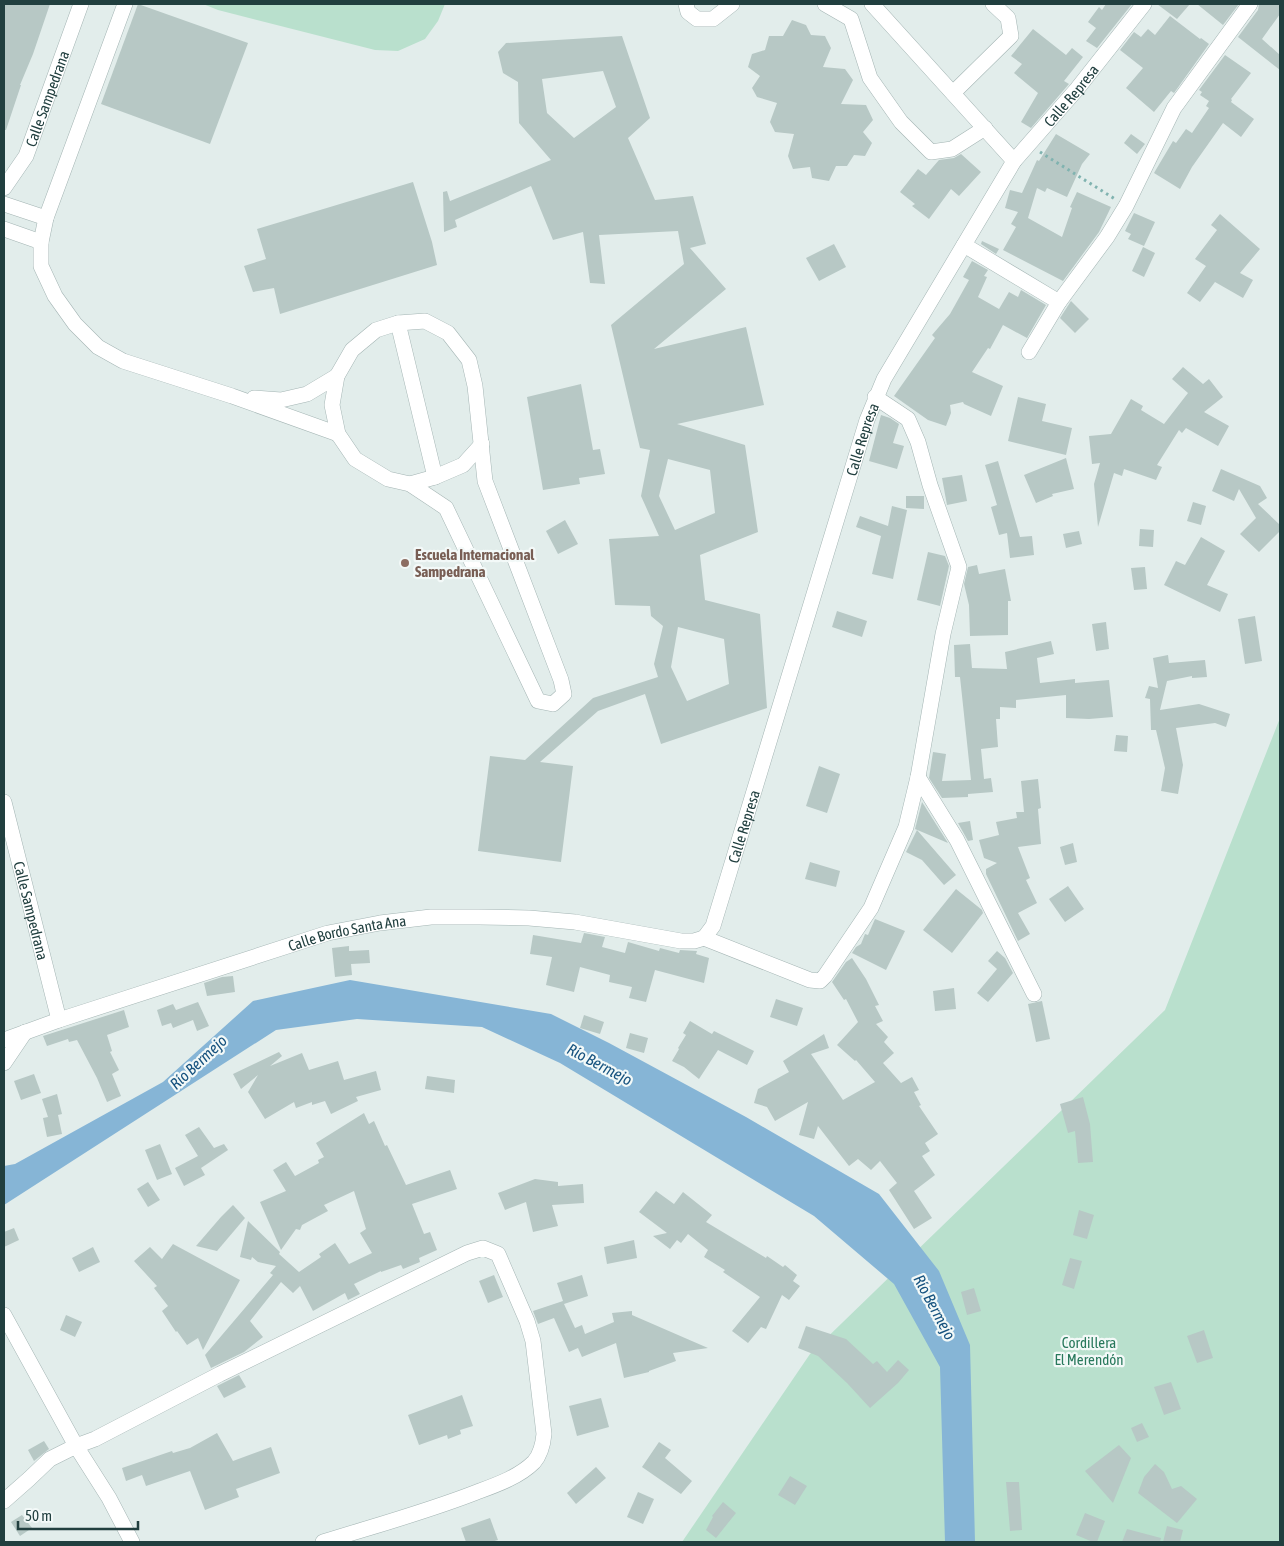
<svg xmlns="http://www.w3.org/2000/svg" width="1284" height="1546" font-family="'Asap Condensed',sans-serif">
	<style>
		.green { fill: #b9e0cd }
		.water { fill: #86b5d6 }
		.building { fill: #b7c8c5; fill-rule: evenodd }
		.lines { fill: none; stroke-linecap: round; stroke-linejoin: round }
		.minor-casing { stroke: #a4b5b4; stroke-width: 16 }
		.path { stroke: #80b3b0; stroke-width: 3; stroke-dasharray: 2.5 4; stroke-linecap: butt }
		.minor { stroke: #fff; stroke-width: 15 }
		.education-dot { fill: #8d6e63; stroke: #f3f9f8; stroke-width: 2 }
		.labels { text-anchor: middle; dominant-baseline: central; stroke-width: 4.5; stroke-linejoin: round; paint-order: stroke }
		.street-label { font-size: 15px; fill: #213f3f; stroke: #f3f9f8 }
		.education-label { font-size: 15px; font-weight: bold; fill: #785e54; stroke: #f3f9f8; text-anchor: start }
		.park-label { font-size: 15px; fill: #28795c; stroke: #f3f9f8 }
		.water-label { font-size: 16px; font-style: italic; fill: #17537f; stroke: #f3f9f8 }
	</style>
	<rect width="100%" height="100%" fill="#e2edeb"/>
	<!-- green -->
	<g class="green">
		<polygon points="203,4 445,4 438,21 425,39 398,51 375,50 218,10"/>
		<polygon points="1280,718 1280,1542 682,1542 810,1354 1165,1010"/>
	</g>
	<!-- water -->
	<polygon class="water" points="350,980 551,1014 609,1043 746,1117 879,1194 939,1271 970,1345 975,1542 945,1542 940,1367 894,1284 814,1216 560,1063 482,1027 357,1019 276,1030 4,1205 4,1166 15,1164 163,1082 253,1001"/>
	<!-- building -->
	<g class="building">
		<polygon points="4,4 50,4 33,54 20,85 21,85 6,130 4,130"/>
		<polygon points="138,4 248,43 210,144 101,104"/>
		<polygon points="1106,4 1132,4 1097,48 1086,41 1096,28 1088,22 1099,7 1102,10"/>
		<polygon points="1157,4 1190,4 1177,19"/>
		<polygon points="1197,4 1239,4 1223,25"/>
		<polygon points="1259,4 1280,4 1280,14 1262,39 1280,55 1280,70 1238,37 1258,10"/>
		<polygon points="1170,16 1200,39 1201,38 1209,44 1174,93 1171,91 1154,112 1126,88 1143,68 1120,50 1134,32 1141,37 1148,29 1155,35"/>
		<polygon points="792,20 806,25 811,35 825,36 831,48 823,67 845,69 853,80 841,104 866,105 873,120 863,132 872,143 865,156 854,155 847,166 836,166 829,181 812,178 810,167 793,169 788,156 794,134 775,132 770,122 777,103 757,97 752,88 760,76 748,67 752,54 765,50 769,36 783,36"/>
		<polygon points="1033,29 1066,55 1072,48 1083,57 1064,81 1069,84 1031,128 1021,122 1038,93 1014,73 1022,64 1011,56"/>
		<path d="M622,36L650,118L628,138L655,200L693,196L706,244L690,248L726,289L654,349L746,327L764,405L677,424L745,445L758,532L700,555L705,600L760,614L767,708L661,744L645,694L598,711L540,762L573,766L561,862L478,851L490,756L525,760L593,698L658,677L654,664L663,626L651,616L650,606L615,605L609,539L659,536L641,496L650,450L640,448L611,325L684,264L678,231L599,235L605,284L590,283L583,232L553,240L531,186L455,220L457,227L444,232L443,192L447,191L450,201L551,160L519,123L518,82L503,73L498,52L506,43ZM603,71L616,107L574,138L547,113L542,79ZM668,459L710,470L715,513L675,530L659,496ZM678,627L724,639L729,684L687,701L671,667Z"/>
		<polygon points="1225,55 1251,73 1231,99 1232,100 1231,102 1254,119 1241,137 1223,123 1192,167 1180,189 1154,173 1173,141 1176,143 1186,129 1192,133 1209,108 1206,106 1209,101 1200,95 1202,92 1199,90"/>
		<polygon points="1056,134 1090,154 1082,164 1067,197 1047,188 1045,192 1037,188 1028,218 1062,237 1072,208 1070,207 1077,192 1111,207 1099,232 1063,281 1003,250 1016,227 1011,224 1018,212 1005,208 1010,190 1022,193 1037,160 1039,161"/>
		<polygon points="1131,134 1145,144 1137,154 1124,143"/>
		<polygon points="961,154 981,172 959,196 951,189 929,219 912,206 915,204 900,192 918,169 926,175 939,160 954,158"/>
		<polygon points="413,182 432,242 437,265 280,314 274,288 253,292 244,266 266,259 257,229"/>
		<polygon points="1134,213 1155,222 1144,246 1128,239 1131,234 1125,231"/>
		<polygon points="1220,214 1260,249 1240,273 1253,280 1243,298 1215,282 1200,302 1187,293 1206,266 1195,259 1217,230 1211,225"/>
		<polygon points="982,241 999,249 996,254 981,244"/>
		<polygon points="834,244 846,267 819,281 806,258"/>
		<polygon points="1143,247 1155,253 1144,277 1132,271"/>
		<polygon points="972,261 988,270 984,276 987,277 978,297 999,309 1009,292 1018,297 1021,290 1046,305 1027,338 1003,325 990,349 988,348 972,372 1003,386 991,416 964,404 963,402 950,405 951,413 946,426 928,420 894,396 935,338 932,335 950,314 969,280 963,277"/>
		<polygon points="1071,301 1089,319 1075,333 1060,318"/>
		<polygon points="1183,367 1203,384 1209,379 1223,397 1204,412 1229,426 1218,446 1186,428 1182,433 1179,430 1157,465 1162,467 1156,480 1124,469 1122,476 1114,473 1098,527 1094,484 1100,463 1092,464 1089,436 1111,434 1131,399 1143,406 1141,410 1164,424 1188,393 1172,379"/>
		<polygon points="581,384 593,450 600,449 605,474 579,478 580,484 543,490 527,397"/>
		<polygon points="1018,397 1046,404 1042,421 1072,428 1066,455 1008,441"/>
		<polygon points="881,415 890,418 899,424 893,443 904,446 897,469 869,461"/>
		<polygon points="1066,458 1074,489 1052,494 1053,496 1036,503 1024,475"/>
		<polygon points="998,461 1020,537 1032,536 1034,555 1010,558 1007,533 999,535 991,507 997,505 985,465"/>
		<polygon points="1221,469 1260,486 1267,498 1258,504 1280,525 1280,531 1259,552 1240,534 1256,518 1239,489 1234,501 1212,491"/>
		<polygon points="962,475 967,501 947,505 942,478"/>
		<polygon points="906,496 924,496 924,509 906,508"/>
		<polygon points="1193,502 1206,506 1201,525 1187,521"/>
		<polygon points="892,506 907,510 893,579 872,574 881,536 856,527 860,516 888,526"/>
		<polygon points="565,520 578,544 558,554 546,531"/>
		<polygon points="1140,529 1154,530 1153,547 1139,546"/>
		<polygon points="1079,531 1082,544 1066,548 1063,534"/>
		<polygon points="1201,537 1225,551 1207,585 1228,594 1220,612 1164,585 1176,561 1185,565"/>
		<polygon points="928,552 945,556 949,566 940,606 917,600"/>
		<polygon points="977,565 979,574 1005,569 1011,601 1008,601 1008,635 970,636 969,605 964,584 968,567"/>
		<polygon points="1145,567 1147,589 1134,590 1131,568"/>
		<polygon points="837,611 867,621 862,637 832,627"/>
		<polygon points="1255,616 1262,661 1245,664 1238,619"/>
		<polygon points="1106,622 1109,649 1096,651 1092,624"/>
		<polygon points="1051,641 1054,654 1037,658 1040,683 1075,679 1075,683 1109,680 1113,717 1089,719 1066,718 1066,695 1016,700 1016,708 1000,707 1000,719 996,719 998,747 981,749 984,779 991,778 993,792 968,794 968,797 942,798 929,778 933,752 946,754 942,781 971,780 960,677 955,677 954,645 970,644 972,668 1007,669 1005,652"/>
		<polygon points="1168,655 1169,663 1205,660 1207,677 1192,678 1192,676 1167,681 1160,710 1199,704 1230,714 1226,727 1215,723 1176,728 1183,765 1178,794 1161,791 1165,768 1156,730 1151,730 1150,699 1145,698 1149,686 1158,688 1153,658"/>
		<polygon points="1116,735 1128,736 1127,752 1114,751"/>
		<polygon points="819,766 840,774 827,813 806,806"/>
		<polygon points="1038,779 1041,808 1038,809 1041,844 1018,847 1030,878 1026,880 1037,903 1018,913 1030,934 1018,941 986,874 986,869 997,863 984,858 979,840 999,835 996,822 1017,818 1016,812 1024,812 1021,781"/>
		<polygon points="922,802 948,843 915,829"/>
		<polygon points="970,821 973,840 968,841 958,823"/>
		<polygon points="917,830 956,875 944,885 922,860 906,852"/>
		<polygon points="1073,843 1077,862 1065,865 1060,847"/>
		<polygon points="810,862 840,871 836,887 805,879"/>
		<polygon points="1068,886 1084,909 1065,922 1049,899"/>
		<polygon points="956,889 982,910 983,913 952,953 923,930"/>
		<polygon points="875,919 905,931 886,970 852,953 856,947 861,944 865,934 868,935"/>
		<polygon points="584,933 605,937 602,947 625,953 628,942 659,951 660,948 679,953 680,950 697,951 696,954 709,958 704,983 655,970 646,1002 629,998 632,987 609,982 610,975 580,967 574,992 546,985 552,957 530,954 533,935 581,943"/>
		<polygon points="349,946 349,951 369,950 370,963 351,964 352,975 335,977 332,948"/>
		<polygon points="997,951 1005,958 1013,973 988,1002 977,993 997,969 988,961"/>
		<polygon points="852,958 866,979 879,1005 875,1006 883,1021 876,1024 888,1037 884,1042 894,1053 883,1063 901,1083 912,1077 919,1090 914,1092 921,1105 919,1106 938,1134 925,1143 930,1151 922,1156 935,1175 914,1191 932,1218 914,1229 889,1190 897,1183 880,1161 871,1170 858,1159 849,1166 818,1126 814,1139 799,1135 808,1102 775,1121 767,1107 754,1103 758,1089 789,1072 783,1061 824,1034 829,1048 811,1054 843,1100 875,1082 856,1060 855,1061 837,1045 858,1022 846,999 844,1000 832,982 846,962"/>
		<polygon points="233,976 235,992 207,996 204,983 222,977"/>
		<polygon points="954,988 956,1009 935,1011 933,991"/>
		<polygon points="776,999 803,1008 797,1026 770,1017"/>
		<polygon points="1042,1001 1050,1039 1036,1042 1028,1004"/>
		<polygon points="198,1002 209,1026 197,1031 193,1020 173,1028 171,1023 162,1026 157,1010 173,1004 176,1010"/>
		<polygon points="124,1010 129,1027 107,1035 112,1051 110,1052 119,1070 112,1074 121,1096 107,1102 97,1078 77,1040 69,1042 68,1039 47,1046 43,1036"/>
		<polygon points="584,1015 604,1022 600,1034 580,1028"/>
		<polygon points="690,1021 712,1034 714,1031 754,1051 747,1065 718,1050 699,1079 684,1067 672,1061 679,1049 678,1048 686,1035 683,1033"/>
		<polygon points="630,1033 648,1038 644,1053 626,1048"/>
		<polygon points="279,1052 282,1056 270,1066 302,1053 309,1070 338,1061 344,1080 376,1071 381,1090 356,1097 358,1101 331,1114 325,1101 312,1105 312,1102 296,1108 294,1102 265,1119 248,1092 258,1075 241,1089 233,1074"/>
		<polygon points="34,1074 41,1093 21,1100 14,1081"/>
		<polygon points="427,1076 455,1080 454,1093 425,1089"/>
		<polygon points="57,1094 62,1114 58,1115 62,1134 47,1137 43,1118 48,1117 42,1099"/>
		<polygon points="1083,1097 1090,1124 1093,1162 1078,1163 1075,1131 1068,1133 1060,1104"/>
		<polygon points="364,1113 369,1124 374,1121 385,1146 387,1145 406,1185 450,1170 457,1189 412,1204 424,1234 430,1232 437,1250 419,1258 420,1262 403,1269 401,1265 381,1272 381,1271 354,1284 360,1294 348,1300 345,1293 313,1311 300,1286 293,1293 281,1282 250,1321 263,1337 244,1352 211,1368 205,1355 273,1275 270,1273 276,1266 258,1262 252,1257 251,1260 240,1257 248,1221 280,1252 279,1254 299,1272 321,1257 319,1254 335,1243 349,1264 372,1253 360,1233 366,1229 354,1191 324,1205 328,1211 302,1225 300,1230 296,1229 281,1250 260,1202 286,1191 273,1170 286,1162 295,1176 319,1163 318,1160 324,1157 316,1143"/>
		<polygon points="199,1127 214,1148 224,1144 228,1150 201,1168 205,1175 184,1186 175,1168 198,1156 185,1135"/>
		<polygon points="160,1144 172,1174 157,1180 145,1150"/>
		<polygon points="535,1179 558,1182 558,1186 583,1184 584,1203 552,1205 558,1226 533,1232 526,1202 505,1210 498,1193"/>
		<polygon points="148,1182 160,1200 148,1207 137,1189"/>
		<polygon points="656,1191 674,1204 683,1192 712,1215 706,1222 766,1258 767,1256 783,1267 785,1265 797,1275 793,1281 800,1286 789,1300 782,1295 766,1329 761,1327 748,1343 732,1331 760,1297 723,1272 725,1270 704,1257 708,1250 688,1234 681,1243 677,1240 670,1249 653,1236 667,1233 639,1212"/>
		<polygon points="233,1205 245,1218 217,1251 196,1246 221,1217"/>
		<polygon points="1079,1210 1094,1215 1087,1239 1073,1235"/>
		<polygon points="14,1228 19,1240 4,1247 4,1232"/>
		<polygon points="634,1240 637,1258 607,1264 604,1247"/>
		<polygon points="173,1244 240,1280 203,1350 198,1338 187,1345 177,1331 176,1332 162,1311 168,1306 154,1288 157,1286 134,1261 150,1247 162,1259"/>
		<polygon points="93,1247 100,1262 79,1272 72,1258"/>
		<polygon points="1070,1258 1082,1261 1074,1289 1062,1285"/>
		<polygon points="494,1275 503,1297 488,1303 479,1281"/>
		<polygon points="582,1275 588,1296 564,1304 575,1328 582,1325 585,1334 614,1322 612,1313 632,1311 632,1315 708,1348 673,1353 676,1361 649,1371 649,1372 624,1378 616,1343 582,1357 578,1348 569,1352 554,1318 538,1324 533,1311 563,1301 557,1283"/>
		<polygon points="974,1288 981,1311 967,1315 961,1292"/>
		<polygon points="66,1315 82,1322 75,1337 60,1330"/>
		<polygon points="806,1326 846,1339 873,1364 877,1361 887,1372 898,1360 909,1370 898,1383 870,1408 847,1383 818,1356 798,1348"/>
		<polygon points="1204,1330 1213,1358 1197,1363 1187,1336"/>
		<polygon points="239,1375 246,1387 224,1398 217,1386"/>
		<polygon points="1171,1382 1181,1409 1164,1415 1154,1387"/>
		<polygon points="462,1395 473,1426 460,1430 461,1434 448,1439 447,1435 419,1445 408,1415"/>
		<polygon points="601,1398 609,1427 577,1436 569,1406"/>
		<polygon points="1142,1423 1149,1437 1137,1442 1131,1428"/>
		<polygon points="217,1433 233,1461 271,1447 280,1473 236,1489 239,1497 205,1510 190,1471 146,1486 142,1475 126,1481 122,1468 172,1451 173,1453 190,1448"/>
		<polygon points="44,1441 49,1449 34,1461 28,1450"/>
		<polygon points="659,1442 671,1450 665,1458 692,1481 681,1494 642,1467"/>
		<polygon points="1119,1445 1131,1458 1113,1503 1085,1471"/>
		<polygon points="1155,1464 1164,1472 1172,1489 1181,1486 1197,1499 1177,1523 1138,1493 1144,1477"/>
		<polygon points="596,1467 606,1478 576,1504 567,1493"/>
		<polygon points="790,1476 807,1486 795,1505 778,1495"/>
		<polygon points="1006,1482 1019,1482 1022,1530 1010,1531"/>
		<polygon points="638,1492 654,1499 643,1524 627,1517"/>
		<polygon points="723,1502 736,1513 716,1538 706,1530 713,1517 712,1516"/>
		<polygon points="1085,1513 1105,1521 1097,1542 1093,1542 1076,1535"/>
		<polygon points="22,1515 32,1528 20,1536 11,1522"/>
		<polygon points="490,1518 498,1540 491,1542 466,1542 461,1528"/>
		<polygon points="1167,1526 1183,1530 1180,1542 1163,1542"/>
		<polygon points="1127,1529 1161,1538 1160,1542 1122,1542"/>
	</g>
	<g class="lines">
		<!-- minor casing -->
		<g class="minor-casing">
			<g id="minor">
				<polyline points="125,4 46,218 41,242 41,266 55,296 75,324 98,347 123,361 232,396 338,434"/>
				<polyline points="686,4 688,12 697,19 713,19 732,4"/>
				<polyline points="825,4 851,19 870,78 901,122 931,152 952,149 985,128"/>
				<polyline points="872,4 1014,161"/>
				<polyline points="953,93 1011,36 1008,18 993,4"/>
				<path id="s1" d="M4,188L26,156L81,4"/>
				<polyline points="4,204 46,218"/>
				<polyline points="4,229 41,242"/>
				<polyline points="964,245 1059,302"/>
				<polygon points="425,321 448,333 469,360 475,386 485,481 561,680 564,694 553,704 538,701 446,508 410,484 388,479 355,459 338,434 332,405 337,376 352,350 376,330 398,323"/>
				<polyline points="398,323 435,477"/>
				<polyline points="1029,352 1059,302 1107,237 1126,206 1174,108 1250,4"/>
				<polyline points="254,398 281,400 307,394 337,376"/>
				<polyline points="410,484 435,477 463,465 482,444"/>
				<polyline points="918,777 957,840 1034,994"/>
				<path id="s2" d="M4,802L59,1020"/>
				<path id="s3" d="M704,938L713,926L867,420L884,379L1014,161L1077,89L1144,4"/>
				<polyline points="704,938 810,980 820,981 825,976 871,908 906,827 918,777 943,634 959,567 930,485 918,442 908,419 875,397"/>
				<path id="s4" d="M4,1040L59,1020L328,933L380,923L431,917H479L529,918L575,922L681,941H694L704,938"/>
				<polyline points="4,1063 25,1032"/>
				<path d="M4,1315L76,1446L95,1439L220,1374L467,1253L483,1248L498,1254L527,1321L533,1341L544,1434C543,1444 541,1454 534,1462C519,1477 496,1485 477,1492C426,1512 374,1526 323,1542"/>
				<polyline points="4,1501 29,1479 50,1459 76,1446 109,1498 132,1542"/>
			</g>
		</g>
		<!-- path -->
		<polyline class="path" points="1040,152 1115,199"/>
		<!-- minor -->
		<use href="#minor" class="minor"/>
	</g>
	<!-- markers -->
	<circle class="education-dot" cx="405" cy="563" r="5"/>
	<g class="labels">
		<!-- street labels -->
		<g class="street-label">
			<text stroke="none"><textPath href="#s3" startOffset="929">Calle Represa</textPath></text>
			<text stroke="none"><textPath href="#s1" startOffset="100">Calle Sampedrana</textPath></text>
			<text stroke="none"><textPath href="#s3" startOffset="524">Calle Represa</textPath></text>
			<text stroke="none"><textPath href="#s3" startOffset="119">Calle Represa</textPath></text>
			<text stroke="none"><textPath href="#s2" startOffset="112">Calle Sampedrana</textPath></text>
			<text stroke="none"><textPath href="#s4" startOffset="360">Calle Bordo Santa Ana</textPath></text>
		</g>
		<!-- education labels -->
		<g class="education-label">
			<text x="415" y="554">Escuela Internacional<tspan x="415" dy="17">Sampedrana</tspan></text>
		</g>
		<!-- park labels -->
		<g class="park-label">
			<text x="1089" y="1342">Cordillera<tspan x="1089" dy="17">El Merendón</tspan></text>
		</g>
		<!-- water labels -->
		<g class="water-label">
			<text transform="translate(198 1062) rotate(-43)">Río Bermejo</text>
			<text transform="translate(600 1064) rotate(28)">Río Bermejo</text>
			<text transform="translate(935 1307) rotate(62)">Río Bermejo</text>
		</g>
	</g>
	<!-- border -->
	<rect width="1284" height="1546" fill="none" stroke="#213f3f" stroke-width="10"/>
	<!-- scale -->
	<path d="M18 1521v8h120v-8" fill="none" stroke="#213f3f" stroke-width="2.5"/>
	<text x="25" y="1521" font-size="15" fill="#213f3f" stroke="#f3f9f8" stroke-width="4" paint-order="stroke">50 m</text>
</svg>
